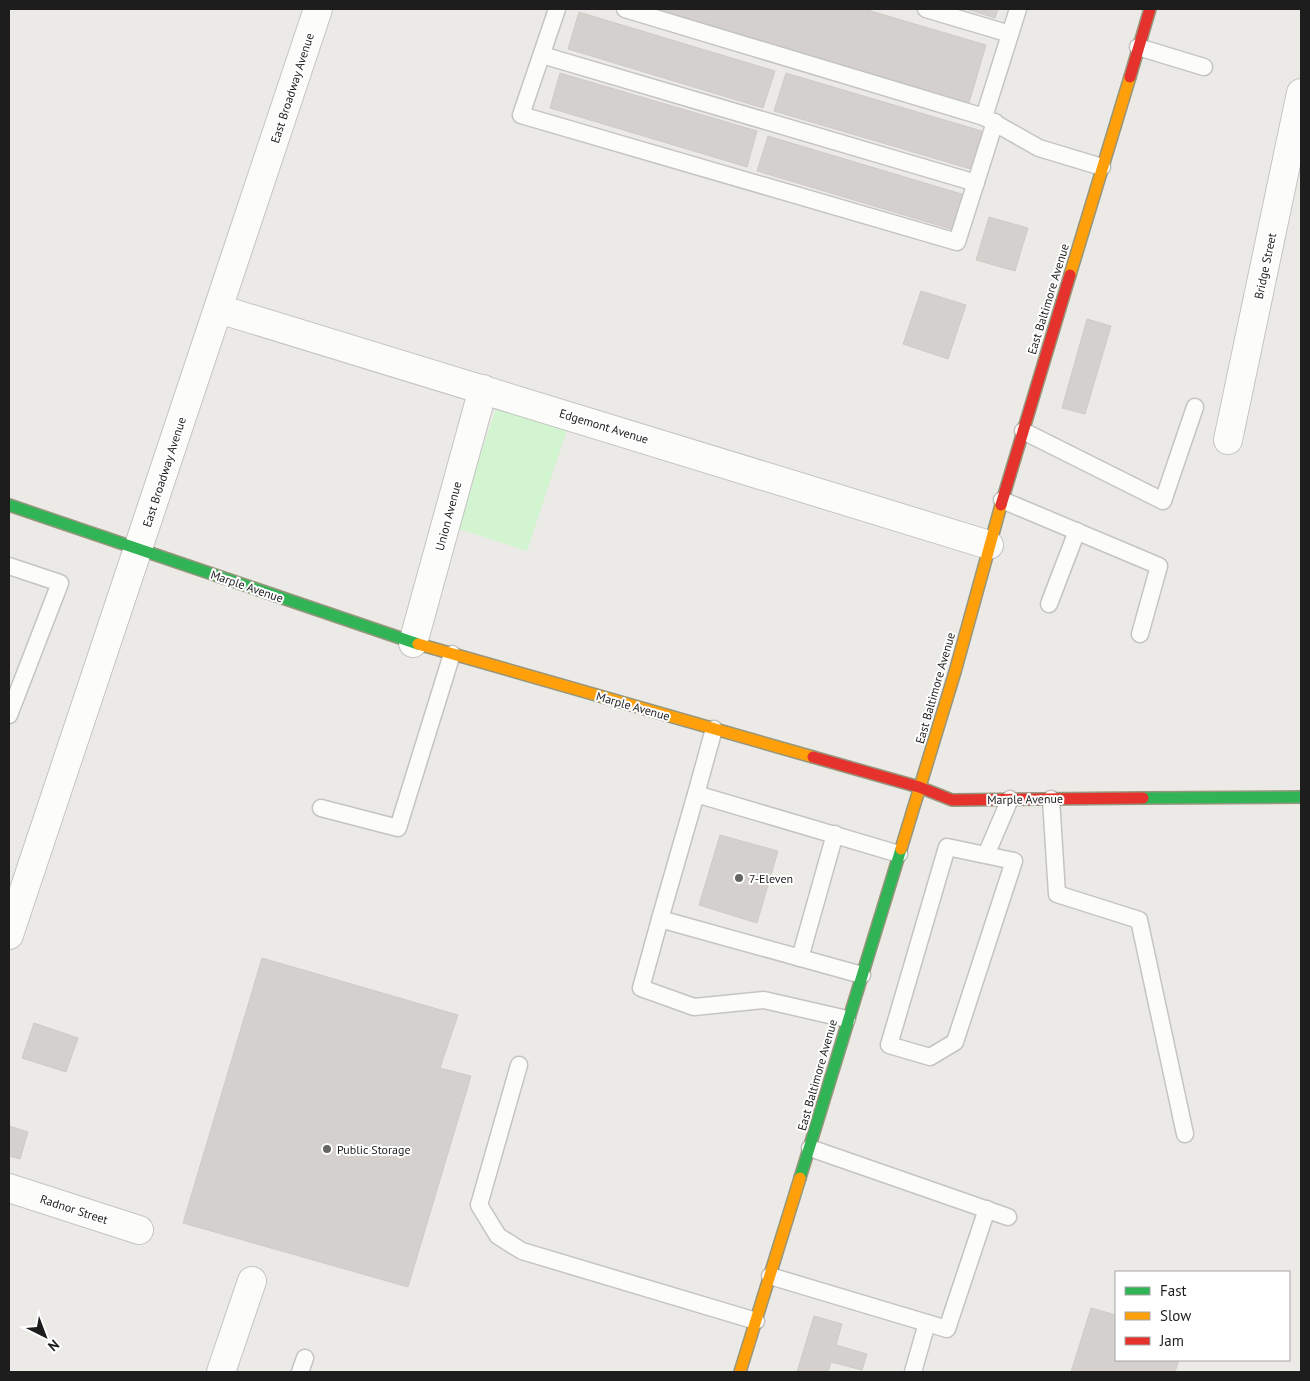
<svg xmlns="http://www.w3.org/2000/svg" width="1310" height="1381" font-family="'PT Sans',sans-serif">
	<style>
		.park { fill: #d2f4d1 }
		.building { fill: #d3d0cd; stroke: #cfcbc7 }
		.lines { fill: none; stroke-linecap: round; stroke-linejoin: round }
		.lane-casing { stroke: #c4c4c2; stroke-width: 19 }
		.street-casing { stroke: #c4c4c2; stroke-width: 30 }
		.fast-casing { stroke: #95967d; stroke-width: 14 }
		.slow-casing { stroke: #95967d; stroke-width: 14 }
		.jam-casing { stroke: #95967d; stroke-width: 14 }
		.lane { stroke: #fcfcfb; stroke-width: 16 }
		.street { stroke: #fcfcfb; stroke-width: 28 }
		.fast { stroke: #30b455; stroke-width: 11 }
		.slow { stroke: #ff9f0a; stroke-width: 11 }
		.jam { stroke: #e5322d; stroke-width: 11 }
		.poi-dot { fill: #656563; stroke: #fff; stroke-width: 2 }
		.labels { text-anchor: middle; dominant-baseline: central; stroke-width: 4; stroke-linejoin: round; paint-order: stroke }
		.street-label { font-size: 12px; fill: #1d1d1d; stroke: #fff }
		.poi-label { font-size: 12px; fill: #1d1d1d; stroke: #fff; text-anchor: start }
	</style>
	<rect width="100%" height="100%" fill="#eceae6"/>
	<!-- park -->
	<polygon class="park" points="505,407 568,427 527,551 456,528 495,411"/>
	<!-- building -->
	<g class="building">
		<polygon points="656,9 864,9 986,45 969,103"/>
		<polygon points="966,9 998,9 995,18"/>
		<polygon points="579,12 775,71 763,108 568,49"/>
		<polygon points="560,73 757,131 747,167 550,108"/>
		<polygon points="786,73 985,132 974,170 774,111"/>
		<polygon points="768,136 965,195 954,230 757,171"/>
		<polygon points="989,217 1028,228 1015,271 976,260"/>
		<polygon points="921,291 966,305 948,359 903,344"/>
		<polygon points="1087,319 1111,326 1085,414 1062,408"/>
		<polygon points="720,835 778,851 757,923 699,905"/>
		<polygon points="262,958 458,1015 440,1068 471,1076 408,1287 183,1223"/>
		<polygon points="34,1023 78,1038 66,1072 22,1058"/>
		<polygon points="9,1126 28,1132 20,1159 9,1156"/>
		<polygon points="1091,1308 1116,1315 1116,1360 1179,1360 1175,1372 1071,1372"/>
		<polygon points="814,1316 842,1324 836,1345 867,1354 862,1370 831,1362 828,1372 797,1372"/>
	</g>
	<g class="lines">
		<!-- lane casing -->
		<g class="lane-casing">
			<g id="lane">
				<polyline points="557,9 521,115 957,242 995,122"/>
				<polyline points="625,9 984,117"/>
				<polyline points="926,9 1010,34"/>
				<polyline points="1018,9 984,117 1039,148 1102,167"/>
				<polyline points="1138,47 1204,67"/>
				<polyline points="542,55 976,183"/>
				<polyline points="1023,431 1163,501 1195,407"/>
				<polyline points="1002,500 1159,566 1140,634"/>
				<polyline points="9,566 60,583 9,715"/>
				<polyline points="1049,604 1077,531"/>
				<polyline points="696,794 714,729"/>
				<polyline points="1051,799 1057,894 1139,920 1185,1134"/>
				<polyline points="321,808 398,828 452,654"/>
				<polygon points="947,847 1014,861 955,1042 930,1057 889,1045"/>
				<polyline points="986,855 1010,799"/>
				<polyline points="660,919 641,988 694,1007 764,1000 847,1019"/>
				<polyline points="800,958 835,834"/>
				<polyline points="862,975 660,919 696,794 899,854"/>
				<polyline points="519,1065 479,1205 498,1236 522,1251 756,1321"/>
				<polyline points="810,1148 1008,1217"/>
				<polyline points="770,1276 947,1329 987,1209"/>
				<polyline points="300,1372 305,1358"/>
				<polyline points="913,1372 927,1323"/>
			</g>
		</g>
		<!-- street casing -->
		<g class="street-casing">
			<g id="street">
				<polyline points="219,309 989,545"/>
				<polyline points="1228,440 1301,93"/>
				<polyline points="413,643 483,389"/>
				<polyline points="9,935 318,9"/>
				<polyline points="9,1188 139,1230"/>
				<polyline points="221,1372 252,1281"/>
			</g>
		</g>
		<!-- fast casing -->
		<g class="fast-casing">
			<g id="fast">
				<polyline points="9,505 418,644"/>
				<polyline points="1143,798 1301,797"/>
				<polyline points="800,1178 901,849"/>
			</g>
		</g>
		<!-- slow casing -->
		<g class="slow-casing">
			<g id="slow">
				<polyline points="1070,275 1130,77"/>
				<polyline points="418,644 813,757"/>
				<polyline points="901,849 955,672 1001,505"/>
				<polyline points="740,1372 800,1178"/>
			</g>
		</g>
		<!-- jam casing -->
		<g class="jam-casing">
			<g id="jam">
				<polyline points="1130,77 1150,9"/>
				<polyline points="1001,505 1070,275"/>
				<polyline points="813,757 919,787 952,800 1143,798"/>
			</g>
		</g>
		<!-- lane -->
		<use href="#lane" class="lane"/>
		<!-- street -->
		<use href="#street" class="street"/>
		<!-- fast -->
		<use href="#fast" class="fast"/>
		<!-- slow -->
		<use href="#slow" class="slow"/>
		<!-- jam -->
		<use href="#jam" class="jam"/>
	</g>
	<!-- markers -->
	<g class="poi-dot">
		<circle cx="739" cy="878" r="5"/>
		<circle cx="327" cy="1149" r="5"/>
	</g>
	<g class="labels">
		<!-- street labels -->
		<g class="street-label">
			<text transform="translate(292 88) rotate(-72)">East Broadway Avenue</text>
			<text transform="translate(1265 266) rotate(-78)">Bridge Street</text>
			<text transform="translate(1048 299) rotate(-73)">East Baltimore Avenue</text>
			<text transform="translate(604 426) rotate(17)">Edgemont Avenue</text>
			<text transform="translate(164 472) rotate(-72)">East Broadway Avenue</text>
			<text transform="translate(448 516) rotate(-75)">Union Avenue</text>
			<text transform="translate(247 586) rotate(19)">Marple Avenue</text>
			<text transform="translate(935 688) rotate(-74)">East Baltimore Avenue</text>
			<text transform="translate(633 706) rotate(16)">Marple Avenue</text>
			<text transform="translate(1025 799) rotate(-1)">Marple Avenue</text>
			<text transform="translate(817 1075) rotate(-74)">East Baltimore Avenue</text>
			<text transform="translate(74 1209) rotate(18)">Radnor Street</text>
		</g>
		<!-- poi labels -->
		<g class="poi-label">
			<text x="749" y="878">7-Eleven</text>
			<text x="337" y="1149">Public Storage</text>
		</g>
	</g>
	<!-- border -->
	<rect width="1310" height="1381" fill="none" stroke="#1d1d1d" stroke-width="20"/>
	<!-- legend -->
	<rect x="1115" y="1271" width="175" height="90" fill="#ffffff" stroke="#a5a5a5"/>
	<rect x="1125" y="1287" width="25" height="8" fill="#30b455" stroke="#a5a5a5"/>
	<text x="1160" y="1296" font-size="15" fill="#1d1d1d">Fast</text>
	<rect x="1125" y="1312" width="25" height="8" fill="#ff9f0a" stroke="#a5a5a5"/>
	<text x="1160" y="1321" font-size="15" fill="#1d1d1d">Slow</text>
	<rect x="1125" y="1337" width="25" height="8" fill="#e5322d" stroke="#a5a5a5"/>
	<text x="1160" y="1346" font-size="15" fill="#1d1d1d">Jam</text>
	<!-- north arrow -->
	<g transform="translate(45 1336) rotate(138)" stroke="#ffffff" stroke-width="4" paint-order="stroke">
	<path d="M0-4L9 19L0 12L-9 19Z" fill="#1d1d1d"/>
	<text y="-8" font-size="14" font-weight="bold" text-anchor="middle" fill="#1d1d1d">N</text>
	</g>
</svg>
